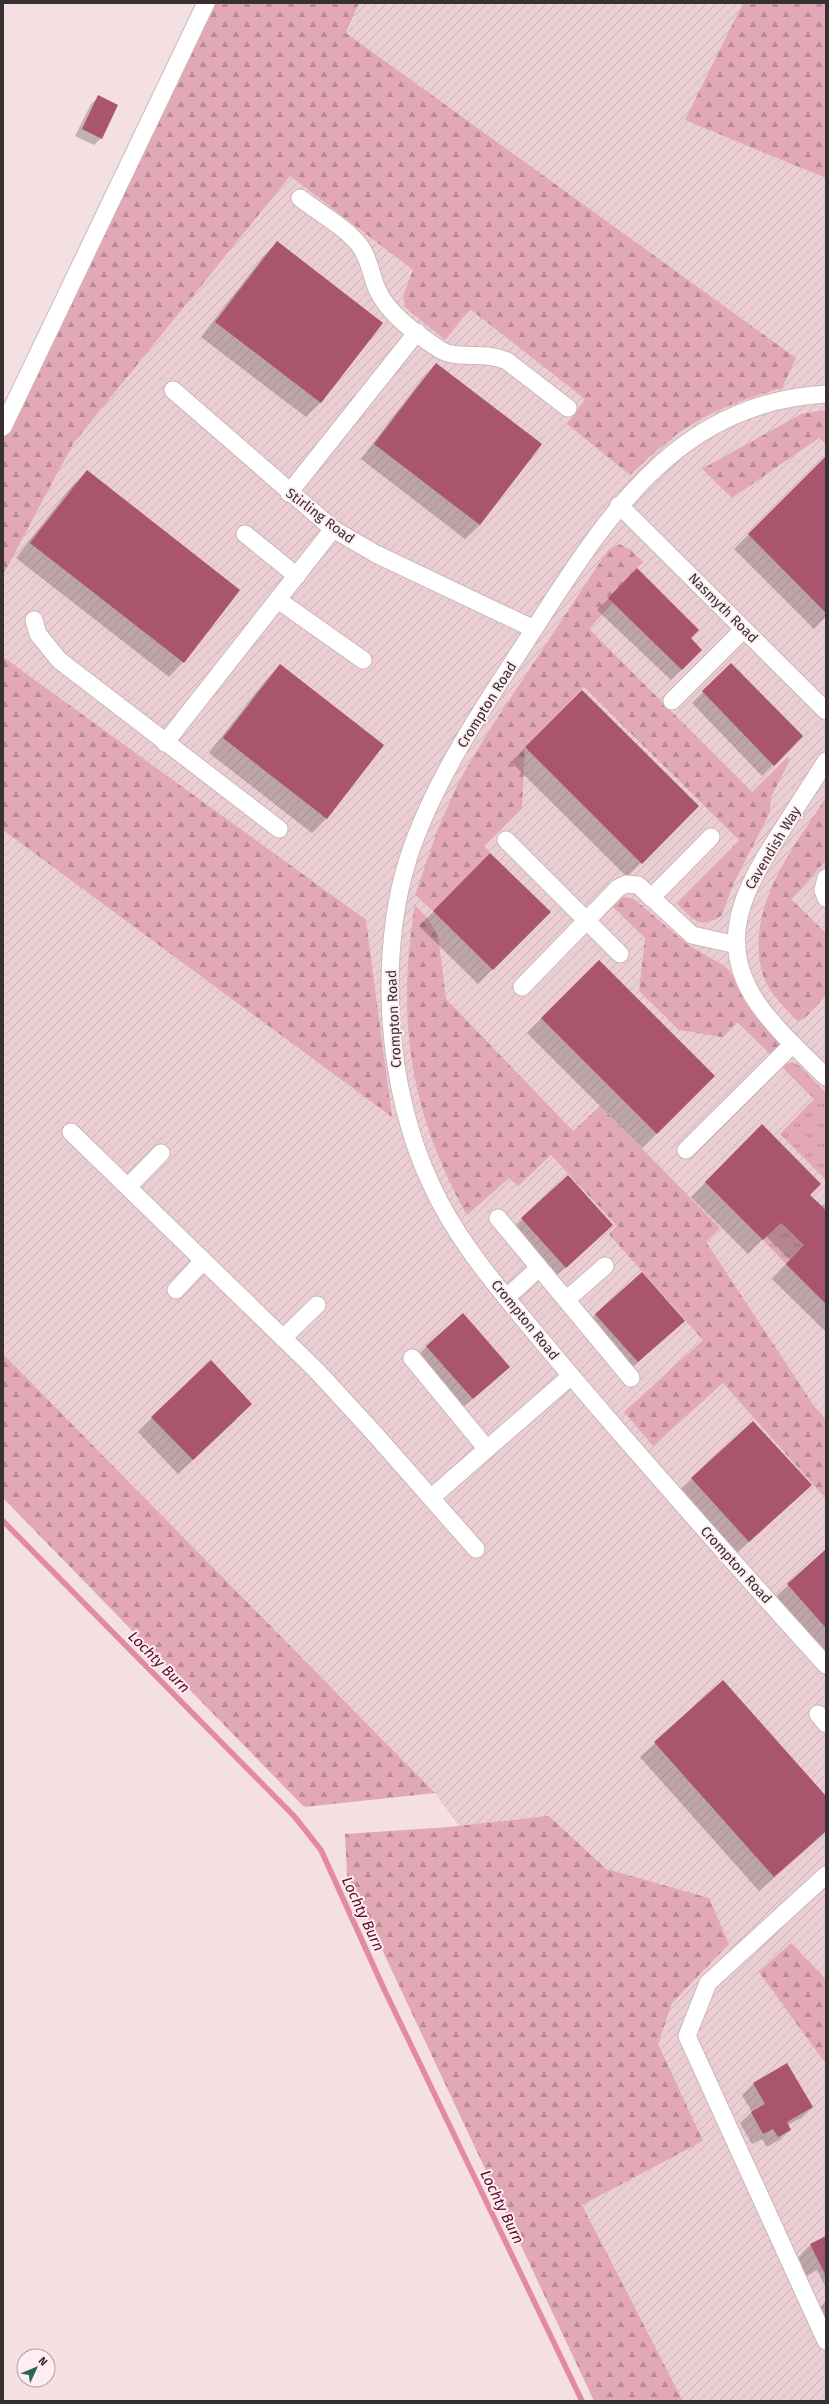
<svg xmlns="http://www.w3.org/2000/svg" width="829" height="2404" font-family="'Fira Sans',sans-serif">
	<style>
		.industrial { fill: url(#industrial-furrows) }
		.grass { fill: url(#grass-tufts) }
		.forest { fill: url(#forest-firs) }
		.shadow { fill: #0003 }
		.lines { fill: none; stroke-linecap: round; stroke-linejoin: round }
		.stream { stroke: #e389a1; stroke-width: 5.5 }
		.building { fill: #aa556e }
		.minor-casing { stroke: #cbb7bb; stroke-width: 19 }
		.minor { stroke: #fff; stroke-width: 17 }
		.labels { text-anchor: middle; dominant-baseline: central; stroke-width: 4; stroke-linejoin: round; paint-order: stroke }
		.street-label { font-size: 14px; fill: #372f31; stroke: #feedf1 }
		.water-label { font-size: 15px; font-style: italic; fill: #5e0d2e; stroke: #feedf1 }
	</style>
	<defs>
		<pattern id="industrial-furrows" width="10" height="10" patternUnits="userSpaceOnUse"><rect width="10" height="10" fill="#ebced4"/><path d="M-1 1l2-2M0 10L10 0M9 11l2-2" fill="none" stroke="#cab1b6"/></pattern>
		<pattern id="grass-tufts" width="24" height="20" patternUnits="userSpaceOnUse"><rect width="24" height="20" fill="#e3a8b6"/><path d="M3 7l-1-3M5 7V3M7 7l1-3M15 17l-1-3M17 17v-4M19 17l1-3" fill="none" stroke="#b98995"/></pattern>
		<pattern id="forest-firs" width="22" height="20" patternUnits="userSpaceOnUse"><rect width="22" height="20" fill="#e3a8b6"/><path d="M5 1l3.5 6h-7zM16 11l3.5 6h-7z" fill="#b98995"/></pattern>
	</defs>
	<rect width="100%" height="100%" fill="#f4dfe3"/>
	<!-- industrial -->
	<polygon class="industrial" points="359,3 826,3 826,2401 683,2401 582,2205 573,1983 435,1793 3,1354 3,575 73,444 290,175"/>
	<!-- grass -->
	<g class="grass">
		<polygon points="792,1062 799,1065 826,1093 826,1180 780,1134 814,1099 781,1066"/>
		<polygon points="826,1202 826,1223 786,1264 763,1240 781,1223 793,1235"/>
	</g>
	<!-- forest -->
	<g class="forest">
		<path d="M206,3H359L346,33L796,358L782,388C742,399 699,415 667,442C654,452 642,464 630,475L567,424L585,399L470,309L445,340L405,307L403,296L413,270L290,176L73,444L3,575V427Z"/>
		<polygon points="743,3 826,3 826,178 685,120"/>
		<polygon points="826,410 826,444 819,438 732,498 702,469 801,414"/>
		<polygon points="619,544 631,550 643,562 608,598 613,603 589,629 752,792 788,757 790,760 771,797 770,812 732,887 722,915 715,920 702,923 693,919 677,904 739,840 584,687 525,747 522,808 484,846 490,853 433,911 415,895 437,831 459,781 490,729 608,550"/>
		<polygon points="3,657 366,920 392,1117 3,830"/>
		<path d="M826,797V861L791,899L826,933V996L804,1019L797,1021C784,1007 767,991 762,972C745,906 794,848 826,797Z"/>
		<polygon points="624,897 634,899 688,945 725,966 735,978 748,1006 781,1045 773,1057 737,1022 722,1037 679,1030 639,991 645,938 612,906"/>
		<path d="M415,905L428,919L438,935L446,999L573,1131L600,1106L720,1228L706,1242L814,1406L826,1419V1499L723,1383L653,1446L624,1412L703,1340L609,1234L617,1226L551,1155L518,1186L509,1178L467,1215C410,1113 396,1020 415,905Z"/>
		<polygon points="3,1354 435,1793 304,1807 3,1498"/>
		<polygon points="549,1816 606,1869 709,1898 729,1944 672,2003 658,2044 703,2141 582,2205 683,2401 594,2401 347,1875 345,1834 449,1827"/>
		<polygon points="791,1943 826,1979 826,2064 759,1972"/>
	</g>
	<!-- shadow -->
	<g class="shadow">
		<polygon points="99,97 101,138 94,145 75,136 91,104"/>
		<polygon points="277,243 381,323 320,403 306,417 201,337 263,257"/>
		<polygon points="436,365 480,525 465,539 361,459 422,379"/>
		<polygon points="826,457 826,617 814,629 734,549"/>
		<polygon points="87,471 239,590 183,662 169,677 16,558 72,486"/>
		<polygon points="637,570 689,638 701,650 671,680 597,610"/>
		<polygon points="731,664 802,736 762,776 692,703"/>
		<polygon points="280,665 383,746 326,819 312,833 209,753 266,680"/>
		<polygon points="582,691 697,806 627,877 511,762"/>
		<polygon points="490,854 549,912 478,984 419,926"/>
		<polygon points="599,961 714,1076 642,1148 527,1033"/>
		<polygon points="762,1126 809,1195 826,1212 826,1332 772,1279 790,1260 766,1236 748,1254 691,1197"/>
		<polygon points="568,1177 612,1225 554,1278 511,1230"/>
		<polygon points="596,1314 672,1331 627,1372 585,1325"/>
		<polygon points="427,1346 498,1377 461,1409 416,1357"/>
		<polygon points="152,1418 237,1419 178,1474 138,1432"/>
		<polygon points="753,1422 796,1499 734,1555 677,1493"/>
		<polygon points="826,1551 826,1658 773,1599"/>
		<polygon points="723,1682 826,1797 826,1832 759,1891 640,1757"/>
		<polygon points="787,2064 812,2107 801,2118 788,2125 790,2129 779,2140 767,2147 762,2139 752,2144 740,2123 752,2112 742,2095 753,2084"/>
		<polygon points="826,2237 826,2288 817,2270 805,2277 796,2260 810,2245"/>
		<polygon points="826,2301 826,2324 818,2309"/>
	</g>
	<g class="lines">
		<!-- stream -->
		<polyline class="stream" points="3,1521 294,1816 321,1850 384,1989 582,2401"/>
	</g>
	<!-- building -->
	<g class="building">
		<polygon points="98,95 118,105 102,139 82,129"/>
		<polygon points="277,241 383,323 321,403 215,322"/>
		<polygon points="436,363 542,444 480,525 374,444"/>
		<polygon points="826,456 826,613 748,534"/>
		<polygon points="87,470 240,590 184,663 30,543"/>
		<polygon points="637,568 699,630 691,638 702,650 682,670 608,598"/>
		<polygon points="731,663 803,736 774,766 702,691"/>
		<polygon points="280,664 384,745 327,819 223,738"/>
		<polygon points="582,690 699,806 642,864 525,747"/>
		<polygon points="490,853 551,912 493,970 433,911"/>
		<polygon points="599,960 715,1076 657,1134 541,1018"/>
		<polygon points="762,1124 821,1184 810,1195 826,1210 826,1304 786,1264 804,1245 781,1223 763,1240 705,1182"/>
		<polygon points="568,1175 613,1225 566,1268 521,1218"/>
		<polygon points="642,1272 685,1321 638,1362 595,1314"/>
		<polygon points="463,1313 510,1367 473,1399 426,1346"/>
		<polygon points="211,1360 252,1404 193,1460 151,1417"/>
		<polygon points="753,1421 812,1485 749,1542 691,1478"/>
		<polygon points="826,1549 826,1628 787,1584"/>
		<polygon points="723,1680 826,1796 826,1831 774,1877 654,1742"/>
		<polygon points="787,2063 813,2107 787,2122 791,2130 778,2137 773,2129 763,2134 751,2112 765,2104 753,2083"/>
		<polygon points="826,2236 826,2276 810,2244"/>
	</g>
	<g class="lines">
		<!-- minor casing -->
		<g class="minor-casing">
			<g id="minor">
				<path d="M300,198C319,213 346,227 360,246C370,259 371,277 378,291C389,315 418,335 439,349C457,361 483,350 507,361L568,408"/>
				<polyline points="173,390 333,529 376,554 534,629"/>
				<path d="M826,394C685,402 615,504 545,612C495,691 437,770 408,859C392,910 388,967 391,1020C395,1076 407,1133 431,1184C453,1233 488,1276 522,1317C555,1357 588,1396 622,1435C689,1512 757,1589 826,1665"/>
				<polyline points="3,427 206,3"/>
				<polyline points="289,493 417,332"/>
				<polyline points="619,505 826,711"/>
				<polyline points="245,534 297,576"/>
				<polyline points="278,600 363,660"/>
				<polyline points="34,620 38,634 59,660 279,829"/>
				<polyline points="672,701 744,629"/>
				<polyline points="165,743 333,529"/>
				<path d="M826,761C811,785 795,809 780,833C745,888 714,941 758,1004C777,1031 803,1054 826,1077"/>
				<polyline points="506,840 620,954"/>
				<polyline points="826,878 823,890 826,898"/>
				<polyline points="651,898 711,837"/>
				<polyline points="522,987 618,888 626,884 638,885 692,935 737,945"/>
				<polyline points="71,1132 316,1370 373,1432 476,1549"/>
				<polyline points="686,1150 793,1044"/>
				<polyline points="128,1187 161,1153"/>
				<polyline points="498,1218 631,1378"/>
				<polyline points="176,1290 203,1261"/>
				<polyline points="506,1298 539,1268"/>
				<polyline points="566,1300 605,1266"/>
				<polyline points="283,1338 317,1305"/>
				<polyline points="412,1358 487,1449"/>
				<polyline points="432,1497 571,1376"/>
				<polyline points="818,1714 826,1724"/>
				<polyline points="826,1875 708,1983 687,2036 826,2341"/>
			</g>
		</g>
		<!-- minor -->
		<use href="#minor" class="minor"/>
	</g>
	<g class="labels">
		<!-- street labels -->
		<g class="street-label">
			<text transform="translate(320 516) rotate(37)">Stirling Road</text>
			<text transform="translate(723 608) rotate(45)">Nasmyth Road</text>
			<text transform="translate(487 705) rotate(-58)">Crompton Road</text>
			<text transform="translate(773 848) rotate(-59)">Cavendish Way</text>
			<text transform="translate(394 1019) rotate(-93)">Crompton Road</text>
			<text transform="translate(525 1320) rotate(51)">Crompton Road</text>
			<text transform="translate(736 1565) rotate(48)">Crompton Road</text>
		</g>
		<!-- water labels -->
		<g class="water-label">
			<text transform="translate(159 1662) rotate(45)">Lochty Burn</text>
			<text transform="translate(363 1914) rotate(65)">Lochty Burn</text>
			<text transform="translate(502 2207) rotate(64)">Lochty Burn</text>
		</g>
	</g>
	<!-- border -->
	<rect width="829" height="2404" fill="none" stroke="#372f31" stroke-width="8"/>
	<!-- north arrow -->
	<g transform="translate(36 2368) rotate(46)"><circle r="19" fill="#feedf1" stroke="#aea1a4"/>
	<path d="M0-3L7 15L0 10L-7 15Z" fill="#296855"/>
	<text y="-6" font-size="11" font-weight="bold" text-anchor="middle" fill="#372f31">N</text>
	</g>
</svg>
